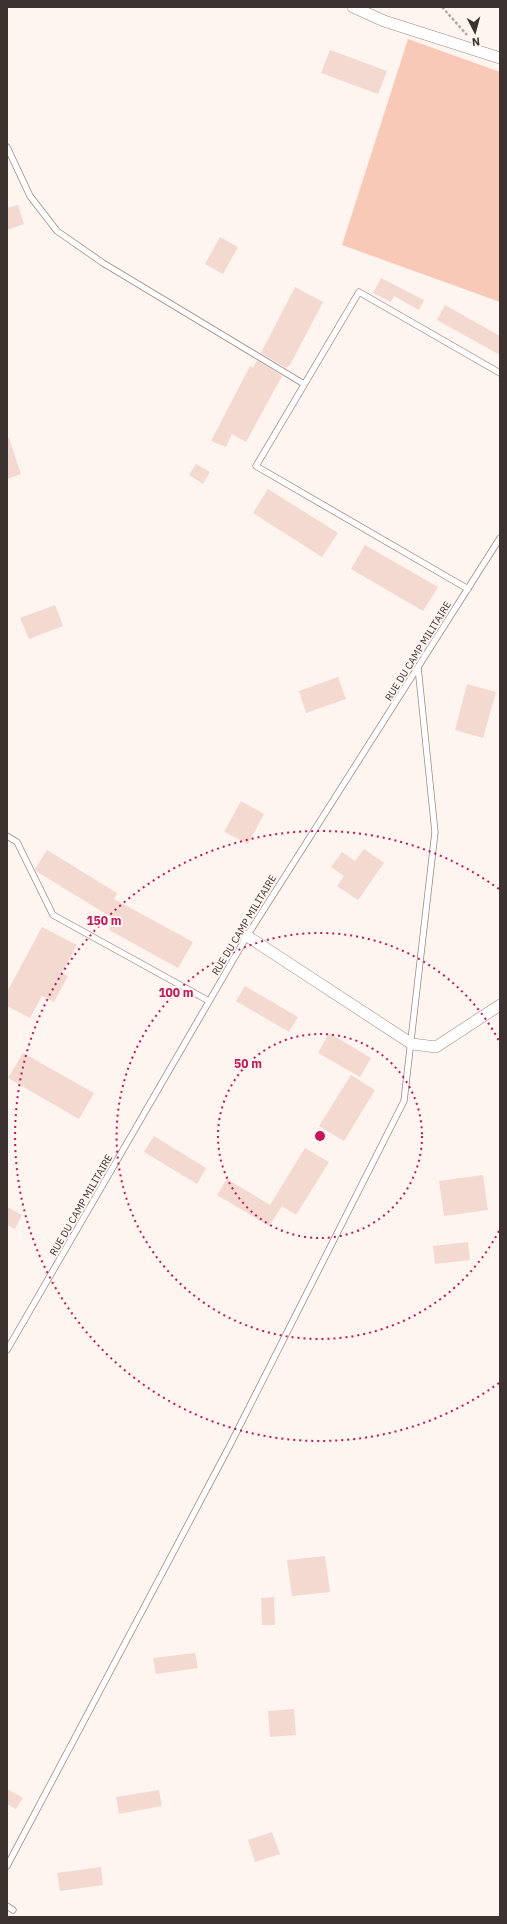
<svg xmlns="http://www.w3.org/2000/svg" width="507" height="1924" font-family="'IBM Plex Sans',sans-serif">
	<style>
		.green { fill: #f9c9b8 }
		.building { fill: #f3d9d0 }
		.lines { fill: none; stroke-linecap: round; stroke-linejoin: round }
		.lane-casing { stroke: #a08880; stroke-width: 7 }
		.street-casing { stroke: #a08880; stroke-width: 12 }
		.path { stroke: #b3a9a5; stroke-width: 2.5; stroke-dasharray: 3 2; stroke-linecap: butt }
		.lane { stroke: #fff; stroke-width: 5.5 }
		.street { stroke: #fff; stroke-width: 11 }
		.ring { fill: none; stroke: #c2185b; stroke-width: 2; stroke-dasharray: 2 4 }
		.labels { text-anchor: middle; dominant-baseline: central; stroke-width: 4; stroke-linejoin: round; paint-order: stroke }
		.street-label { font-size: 10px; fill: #3c322f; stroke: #fef4f0 }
		.centre { fill: #c2185b; stroke: #fef4f0; stroke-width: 2 }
		.ring-label { font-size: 12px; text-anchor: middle; font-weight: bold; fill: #c2185b; stroke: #fef4f0; stroke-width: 4; stroke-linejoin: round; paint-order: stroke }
	</style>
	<rect width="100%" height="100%" fill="#fef4f0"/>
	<!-- green -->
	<polygon class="green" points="408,39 500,72 500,302 342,245"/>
	<!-- building -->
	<g class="building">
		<polygon points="330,50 387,71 378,94 321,73"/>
		<polygon points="18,205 24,224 7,230 7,208"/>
		<polygon points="220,237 238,247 223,274 205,264"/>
		<polygon points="381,278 424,300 419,310 394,296 391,302 373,293"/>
		<polygon points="295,287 323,302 290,365 286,368 261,353"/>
		<polygon points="445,305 500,336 500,355 437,320"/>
		<polygon points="257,360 282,376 246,442 232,434 226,447 211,441 250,366 253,368"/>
		<polygon points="7,438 9,438 21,474 7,479"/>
		<polygon points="196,464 210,472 203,484 189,475"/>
		<polygon points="268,489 338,533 322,557 253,513"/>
		<polygon points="365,545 438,587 423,611 351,569"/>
		<polygon points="55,605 63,626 29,639 20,618"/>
		<polygon points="338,677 346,699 306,713 299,691"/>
		<polygon points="467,684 496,692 483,738 455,730"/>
		<polygon points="241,801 264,814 248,844 224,832"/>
		<polygon points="364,849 384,863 358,900 337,886 344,876 331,867 342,852 355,861"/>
		<polygon points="47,850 117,893 114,899 193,942 178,968 109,930 114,919 36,871 35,869"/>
		<polygon points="42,927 77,945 62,973 68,976 54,1002 42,996 30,1018 7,1006 7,992"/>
		<polygon points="245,986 298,1017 289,1032 236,1001"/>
		<polygon points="329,1033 371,1058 360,1077 318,1053"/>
		<polygon points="23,1053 94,1093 79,1119 8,1078"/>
		<polygon points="351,1075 375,1090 344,1141 319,1126"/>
		<polygon points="154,1136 206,1168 197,1184 144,1152"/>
		<polygon points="305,1148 329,1162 296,1215 282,1206 269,1226 217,1195 227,1179 270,1205"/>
		<polygon points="483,1175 488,1210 444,1216 439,1181"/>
		<polygon points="7,1207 22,1215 15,1229 7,1225"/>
		<polygon points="468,1242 470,1260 435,1264 433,1246"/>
		<polygon points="325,1556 330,1592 292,1596 287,1560"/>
		<polygon points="274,1597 275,1625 262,1625 261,1598"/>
		<polygon points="195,1653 198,1668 156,1674 153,1658"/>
		<polygon points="294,1709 296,1735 270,1737 268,1711"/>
		<polygon points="7,1789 23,1798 16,1809 7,1804"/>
		<polygon points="159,1790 162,1806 119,1814 116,1797"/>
		<polygon points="272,1832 280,1854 255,1862 248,1840"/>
		<polygon points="101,1867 103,1885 60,1891 57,1873"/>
	</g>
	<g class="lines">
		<!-- lane casing -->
		<g class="lane-casing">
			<g id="lane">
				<polyline points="7,147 30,196 57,231 103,263 304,384"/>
				<polyline points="468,589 256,466 359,292 500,373"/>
				<polyline points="7,836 17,842 53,915 209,1001"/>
				<polyline points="7,1350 247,936 500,538"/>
				<polyline points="7,1866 229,1447 404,1101 435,832 418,667"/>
				<polyline points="7,1906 13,1910"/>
			</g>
		</g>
		<!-- street casing -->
		<g class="street-casing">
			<g id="street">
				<polyline points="353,7 384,21 500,58"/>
				<polyline points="247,936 412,1044 436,1047 500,1005"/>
			</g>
		</g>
		<!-- path -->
		<polyline class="path" points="442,7 467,35"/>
		<!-- lane -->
		<use href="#lane" class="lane"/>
		<!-- street -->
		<use href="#street" class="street"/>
	</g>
	<!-- distance rings -->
	<g class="ring">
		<circle cx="320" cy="1136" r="102"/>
		<path d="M499 1231A203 203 0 1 1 499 1041"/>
		<path d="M499 1383A305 305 0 1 1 499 889"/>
	</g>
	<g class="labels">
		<!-- street labels -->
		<g class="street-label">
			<text transform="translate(418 651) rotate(-58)">RUE DU CAMP MILITAIRE</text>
			<text transform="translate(244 925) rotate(-59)">RUE DU CAMP MILITAIRE</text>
			<text transform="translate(81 1205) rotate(-60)">RUE DU CAMP MILITAIRE</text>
		</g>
	</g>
	<circle cx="320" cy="1136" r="6" class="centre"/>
	<g class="ring-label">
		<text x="104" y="925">150 m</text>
		<text x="176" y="997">100 m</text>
		<text x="248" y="1068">50 m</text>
	</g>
	<!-- border -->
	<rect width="507" height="1924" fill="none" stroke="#3c322f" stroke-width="16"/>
	<!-- north arrow -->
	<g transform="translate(475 32) rotate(174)" stroke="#fef4f0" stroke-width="3" paint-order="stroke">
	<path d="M0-3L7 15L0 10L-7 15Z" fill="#3c322f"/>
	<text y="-6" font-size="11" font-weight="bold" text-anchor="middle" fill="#3c322f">N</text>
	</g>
</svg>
